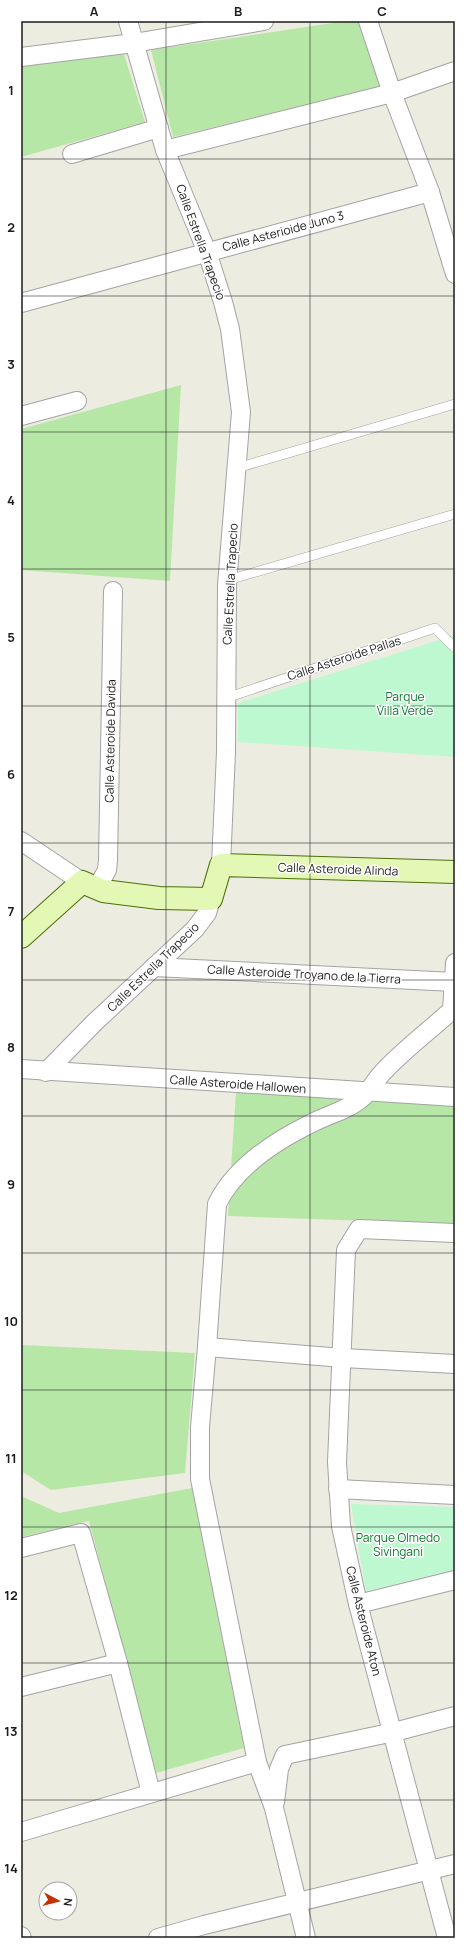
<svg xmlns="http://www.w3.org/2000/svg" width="476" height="1959" font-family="Manrope,sans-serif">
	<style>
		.grass { fill: #b7e7a7 }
		.park { fill: #bef8d0 }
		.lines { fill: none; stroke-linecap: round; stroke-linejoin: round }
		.lane-casing { stroke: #a3a3a3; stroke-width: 10 }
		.street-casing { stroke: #a3a3a3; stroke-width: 20 }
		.secondary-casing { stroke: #4b6f06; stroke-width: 24 }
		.lane { stroke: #fff; stroke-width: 9 }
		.street { stroke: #fff; stroke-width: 18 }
		.secondary { stroke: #e4f8b5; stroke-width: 22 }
		.grid { fill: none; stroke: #1c1c1c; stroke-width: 1; stroke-opacity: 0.55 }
		.labels { text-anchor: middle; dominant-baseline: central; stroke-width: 3; stroke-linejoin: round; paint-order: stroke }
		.street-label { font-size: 12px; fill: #1c1c1c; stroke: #fff }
		.park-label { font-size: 12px; fill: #0d772f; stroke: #fff }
		.neatline { fill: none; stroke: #1c1c1c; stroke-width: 1.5 }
		.grid-label { font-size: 13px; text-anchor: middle; font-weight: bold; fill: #1c1c1c }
	</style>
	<rect width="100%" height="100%" fill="#edece1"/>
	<!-- grass -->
	<g class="grass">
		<polygon points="346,21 358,21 381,87 173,137 151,50"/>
		<polygon points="124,54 145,122 21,157 21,66"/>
		<polygon points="181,385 170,581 21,570 21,429"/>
		<polygon points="236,1091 455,1105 455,1224 228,1216"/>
		<polygon points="21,1345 195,1353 185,1473 51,1490 21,1471"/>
		<polygon points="192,1488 244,1748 156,1773 89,1521 21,1537 21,1496 59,1513"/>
	</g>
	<!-- park -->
	<g class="park">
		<polygon points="455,635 455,757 238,742 238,703"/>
		<polygon points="351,1504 455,1507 455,1570 366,1591"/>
	</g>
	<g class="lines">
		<!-- lane casing -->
		<g class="lane-casing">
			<g id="lane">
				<polyline points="237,468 455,404"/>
				<polyline points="228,580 455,514"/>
				<polyline points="226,698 435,628 455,648"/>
			</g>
		</g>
		<!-- street casing -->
		<g class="street-casing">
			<g id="street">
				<polyline points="128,21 165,150 207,252 223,302 230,329 241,412 227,585 226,752 221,865"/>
				<polyline points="368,21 392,93 430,192 455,274"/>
				<polyline points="21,57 134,43 264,21"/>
				<polyline points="165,150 392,93 455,71"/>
				<polyline points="72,154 159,128"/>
				<polyline points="21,303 430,192"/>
				<polyline points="21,416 77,401"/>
				<polyline points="21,841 82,882"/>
				<polyline points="97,888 107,870 108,860 113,591"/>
				<polyline points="154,967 454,982"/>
				<polyline points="21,1069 455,1097"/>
				<polyline points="46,1072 95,1022 195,929 207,913 211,899"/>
				<polyline points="207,1347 343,1358 455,1364"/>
				<polyline points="338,1489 455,1495"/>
				<polyline points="21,1548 81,1533 118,1663 151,1793"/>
				<polyline points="358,1604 455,1580"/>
				<polyline points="21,1687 118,1663"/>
				<polyline points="275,1802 279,1769 285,1755 394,1732 455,1716"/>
				<polyline points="21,1832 257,1762"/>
				<polyline points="21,1936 22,1938"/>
				<polyline points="158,1938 204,1925 455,1864"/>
				<path d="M306,1938L274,1808L257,1762L200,1479V1427L207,1347L217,1204C235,1167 275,1141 312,1123C329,1114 349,1110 363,1097C371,1089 376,1079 384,1071C405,1049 430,1030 452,1010L455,963"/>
				<polyline points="447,1938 358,1604 341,1526 337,1462 346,1250 359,1229 455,1233"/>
			</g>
		</g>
		<!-- secondary casing -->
		<g class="secondary-casing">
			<polyline id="secondary" points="21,937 82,882 103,891 159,898 211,899 221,865 455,872"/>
		</g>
		<!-- lane -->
		<use href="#lane" class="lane"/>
		<!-- street -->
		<use href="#street" class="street"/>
		<!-- secondary -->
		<use href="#secondary" class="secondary"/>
	</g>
	<!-- grid -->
	<path class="grid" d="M166,21V1938M310,21V1938M21,159H455M21,296H455M21,432H455M21,569H455M21,706H455M21,843H455M21,980H455M21,1116H455M21,1253H455M21,1390H455M21,1527H455M21,1663H455M21,1800H455"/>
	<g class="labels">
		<!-- street labels -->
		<g class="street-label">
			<text transform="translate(283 231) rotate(-15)">Calle Asterioide Juno 3</text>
			<text transform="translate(201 242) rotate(70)">Calle Estrella Trapecio</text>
			<text transform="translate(230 584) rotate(-87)">Calle Estrella Trapecio</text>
			<text transform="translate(344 658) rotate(-18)">Calle Asteroide Pallas</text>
			<text transform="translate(110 741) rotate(-89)">Calle Asteroide Davida</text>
			<text transform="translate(338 869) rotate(2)">Calle Asteroide Alinda</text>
			<text transform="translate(153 967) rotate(-44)">Calle Estrella Trapecio</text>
			<text transform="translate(304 974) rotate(3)">Calle Asteroide Troyano de la Tierra</text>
			<text transform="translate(238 1084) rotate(4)">Calle Asteroide Hallowen</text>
			<text transform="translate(364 1621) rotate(76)">Calle Asteroide Aton</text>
		</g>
		<!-- park labels -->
		<g class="park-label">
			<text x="405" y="696">Parque<tspan x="405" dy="14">Villa Verde</tspan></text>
			<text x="398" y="1537">Parque Olmedo<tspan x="398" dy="14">Sivingani</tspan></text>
		</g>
	</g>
	<!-- border -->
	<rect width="476" height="1959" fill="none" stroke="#ffffff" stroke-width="44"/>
	<!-- north arrow -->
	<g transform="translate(58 1901) rotate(97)"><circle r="19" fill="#ffffff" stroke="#a4a4a4"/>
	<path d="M0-3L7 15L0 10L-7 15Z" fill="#c43103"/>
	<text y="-6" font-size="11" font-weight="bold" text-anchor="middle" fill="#1c1c1c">N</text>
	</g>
	<rect x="22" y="22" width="432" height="1915" class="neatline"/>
	<g class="grid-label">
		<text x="94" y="16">A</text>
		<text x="238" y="16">B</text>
		<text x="382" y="16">C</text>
		<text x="11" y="95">1</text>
		<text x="11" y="232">2</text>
		<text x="11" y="369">3</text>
		<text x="11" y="505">4</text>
		<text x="11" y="642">5</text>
		<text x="11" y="779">6</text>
		<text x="11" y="916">7</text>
		<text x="11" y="1052">8</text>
		<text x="11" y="1189">9</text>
		<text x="11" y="1326">10</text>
		<text x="11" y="1463">11</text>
		<text x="11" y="1600">12</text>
		<text x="11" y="1736">13</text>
		<text x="11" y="1873">14</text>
	</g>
</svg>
